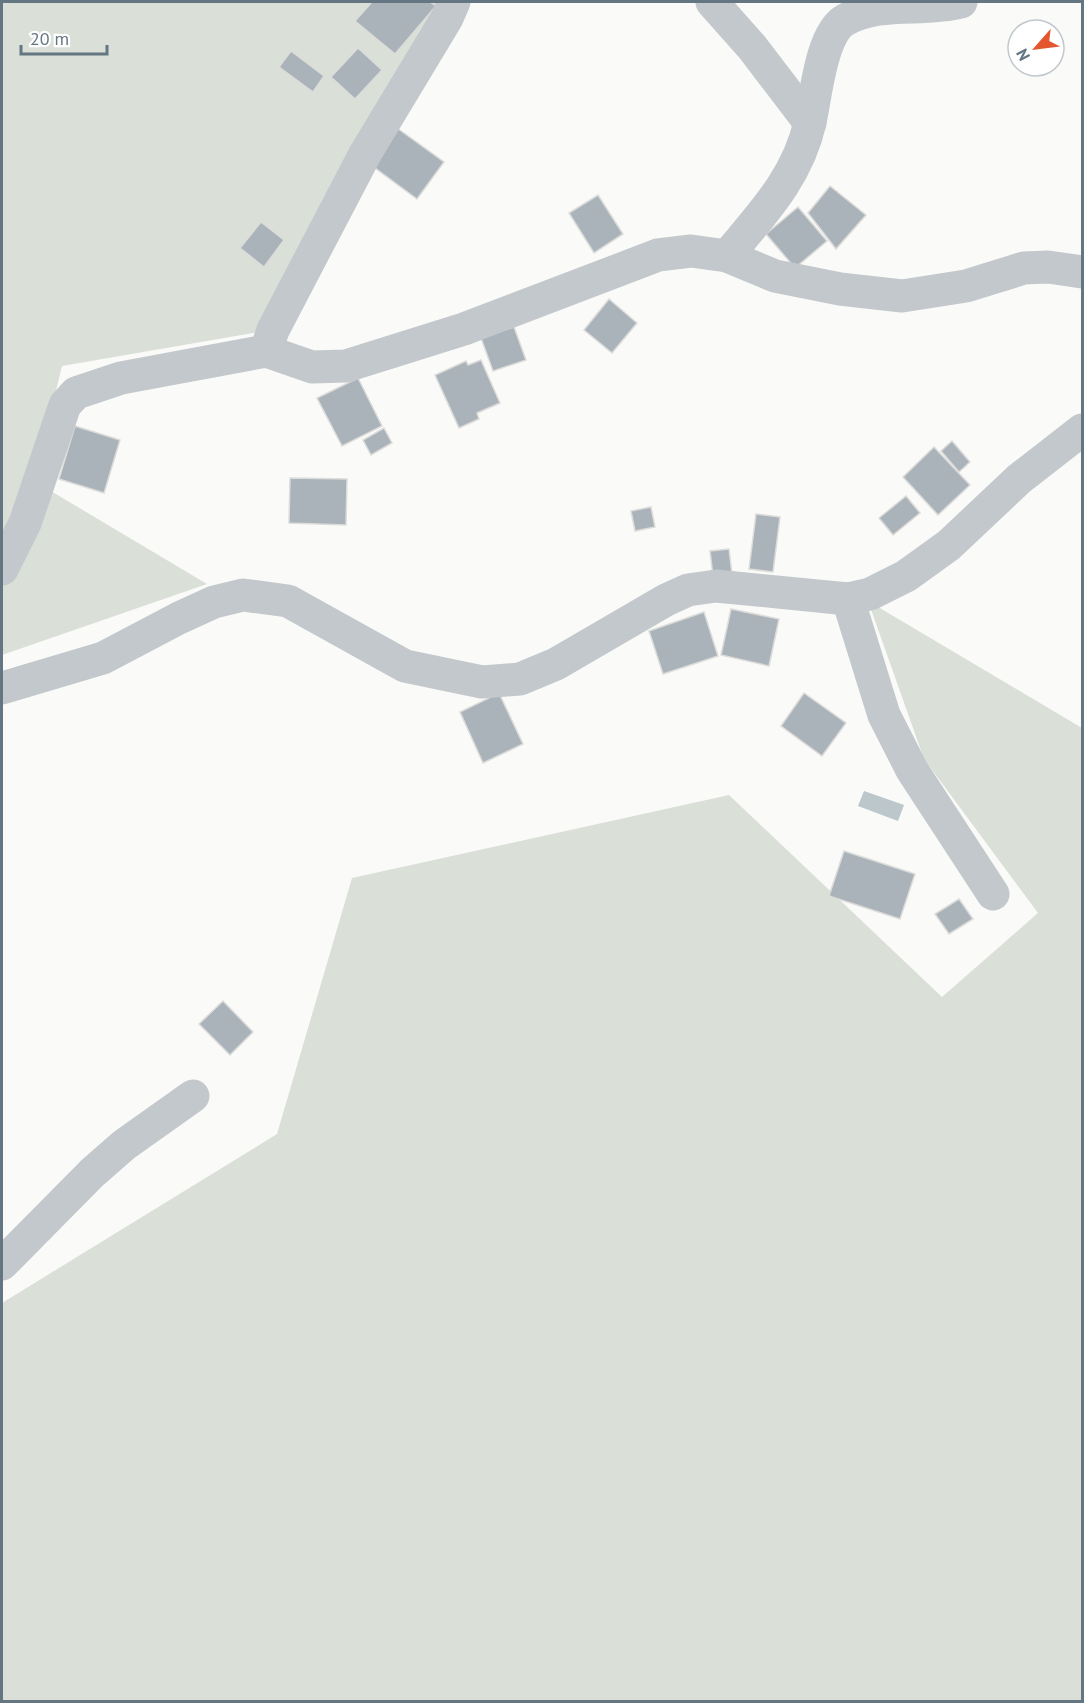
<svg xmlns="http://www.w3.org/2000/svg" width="1084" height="1703" font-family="'PT Sans',sans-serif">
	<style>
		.green { fill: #dadfd7 }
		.water { fill: #bbc7cb }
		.building { fill: #aab3b9; stroke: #dcdcda; stroke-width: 1.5 }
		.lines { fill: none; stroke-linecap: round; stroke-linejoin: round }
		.minor { stroke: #c3c8cc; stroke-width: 33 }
	</style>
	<rect width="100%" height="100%" fill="#fafaf8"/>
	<!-- green -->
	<g class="green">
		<polygon points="2,2 457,2 277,329 62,366 34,481 207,584 2,655"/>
		<polygon points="868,601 1082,728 1082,1701 2,1702 2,1303 277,1134 352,878 729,795 942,997 1038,913 924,759"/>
	</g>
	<!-- water -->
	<polygon class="water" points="864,791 904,805 898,821 858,806"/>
	<!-- building -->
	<g class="building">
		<polygon points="372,2 430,2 436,6 395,54 355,21"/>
		<polygon points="358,48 382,70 355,99 331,77"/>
		<polygon points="291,51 324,76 313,92 279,67"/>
		<polygon points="397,128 444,162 417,199 371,165"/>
		<polygon points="830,186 866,215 836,249 808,213"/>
		<polygon points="598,195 623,234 594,253 569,213"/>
		<polygon points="798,207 827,241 795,268 766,234"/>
		<polygon points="261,222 284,240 264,267 240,248"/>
		<polygon points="609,299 637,323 612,353 584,330"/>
		<polygon points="514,327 526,360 493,371 481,338"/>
		<polygon points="481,360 500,403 477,413 479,419 459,428 435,375 466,361 468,365"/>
		<polygon points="358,378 382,426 342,446 317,398"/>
		<polygon points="75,426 120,440 104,493 59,479"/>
		<polygon points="384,428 392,443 371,455 363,440"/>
		<polygon points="952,441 970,462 959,472 941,451"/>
		<polygon points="934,447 970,485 938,515 903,477"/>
		<polygon points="290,478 347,479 346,525 289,523"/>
		<polygon points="906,496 920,513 893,535 879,518"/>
		<polygon points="651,507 655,527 635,531 631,511"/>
		<polygon points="756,514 780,517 773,572 749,569"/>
		<polygon points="729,549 732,574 713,576 710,551"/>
		<polygon points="731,609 779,619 769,666 721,655"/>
		<polygon points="704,612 718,656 663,674 649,631"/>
		<polygon points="499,693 523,744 483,763 460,712"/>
		<polygon points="804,693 846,723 822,756 781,726"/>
		<polygon points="844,851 915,874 900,919 829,896"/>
		<polygon points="959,899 973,919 949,934 935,914"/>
		<polygon points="223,1001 253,1032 230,1055 199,1024"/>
	</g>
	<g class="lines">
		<!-- minor -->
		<g class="minor">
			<polyline points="712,2 752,47 810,123"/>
			<path d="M727,256C762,214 798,177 810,122C816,96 821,34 845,20C881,0 922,12 961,2"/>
			<polyline points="266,351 273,330 365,154 447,18 454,2"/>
			<polyline points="2,569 25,523 65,405 76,393 121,378 266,351 312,367 346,366 464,329 658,255 691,251 727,256 775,276 840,289 902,296 966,286 1024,268 1048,267 1082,272"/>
			<polyline points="848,599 884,715 912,770 993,894"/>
			<polyline points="2,688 103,658 179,618 214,602 243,595 288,601 405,666 482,682 520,679 556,664 666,600 688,590 716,586 848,599 870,594 906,576 949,545 1019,479 1082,430"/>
			<polyline points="2,1264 92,1173 124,1145 193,1096"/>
		</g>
	</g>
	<!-- border -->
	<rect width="1084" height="1703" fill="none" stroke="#657683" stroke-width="6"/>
	<!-- north arrow -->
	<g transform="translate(1036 48) rotate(242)"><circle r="28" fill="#ffffff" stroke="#c1c8cd" stroke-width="1.5"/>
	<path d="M0-4.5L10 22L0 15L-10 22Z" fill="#e4572e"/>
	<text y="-9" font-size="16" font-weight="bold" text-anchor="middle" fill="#657683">N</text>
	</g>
	<!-- scale -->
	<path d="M21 45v9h86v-9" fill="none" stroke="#657683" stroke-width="3"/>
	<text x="30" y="45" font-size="18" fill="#657683" stroke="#ffffff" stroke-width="4.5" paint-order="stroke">20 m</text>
</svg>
